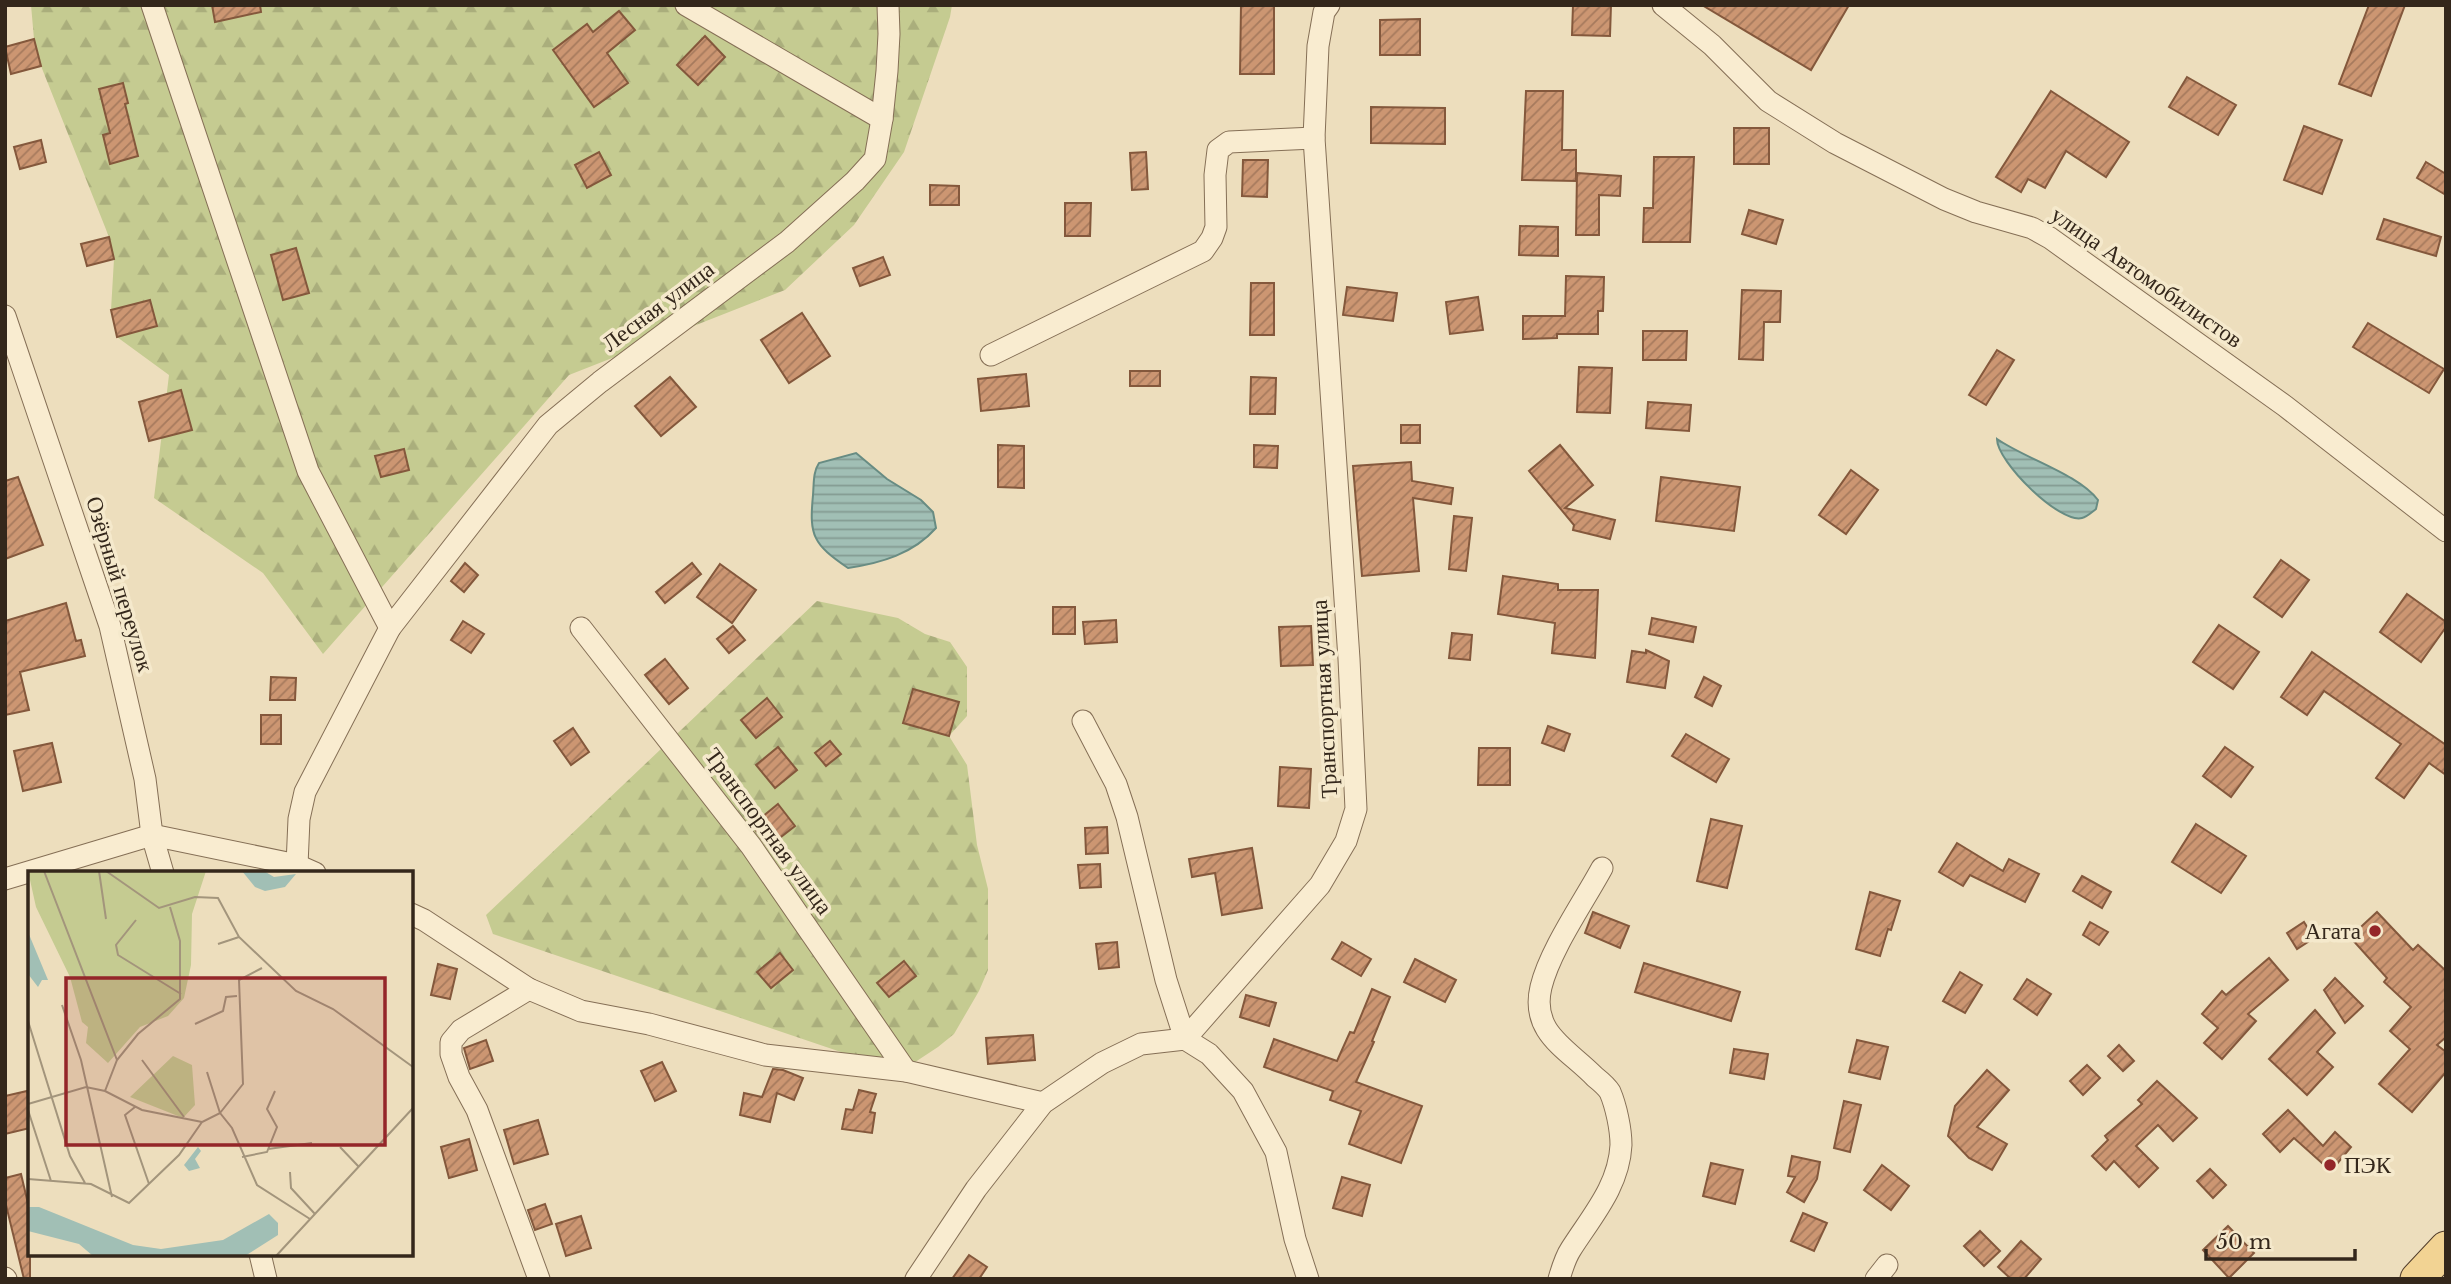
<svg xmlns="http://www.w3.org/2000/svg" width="2451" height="1284" font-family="'Libre Baskerville',serif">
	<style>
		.forest { fill: url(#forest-firs) }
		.water { fill: url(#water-rules); stroke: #688c83; stroke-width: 2 }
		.building { fill: url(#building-hatch); stroke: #84583c; stroke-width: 2 }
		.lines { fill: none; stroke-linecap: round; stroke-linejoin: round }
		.street-casing { stroke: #856f56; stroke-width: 23 }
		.primary-casing { stroke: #523d2b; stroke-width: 35 }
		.street { stroke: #f9ecd0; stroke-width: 21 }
		.primary { stroke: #f2d393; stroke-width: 33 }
		.poi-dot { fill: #942629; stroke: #f5e9cc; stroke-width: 2.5 }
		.labels { text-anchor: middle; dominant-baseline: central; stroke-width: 7; stroke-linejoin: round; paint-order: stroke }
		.street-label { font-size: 23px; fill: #34271b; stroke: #f5e9cc }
		.poi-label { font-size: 23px; fill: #34271b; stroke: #f5e9cc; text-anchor: end }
		.inset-road { fill: none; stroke: #a3957c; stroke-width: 2 }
		.view { fill: #942629; fill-opacity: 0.15; stroke: #942629; stroke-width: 3.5 }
		.inset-edge { fill: none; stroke: #34271b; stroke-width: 3.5 }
	</style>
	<defs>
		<pattern id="forest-firs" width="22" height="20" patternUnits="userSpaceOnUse" patternTransform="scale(1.75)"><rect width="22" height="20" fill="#c5cb91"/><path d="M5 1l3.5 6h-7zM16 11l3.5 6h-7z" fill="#aaae7c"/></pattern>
		<pattern id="water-rules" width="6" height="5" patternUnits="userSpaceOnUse" patternTransform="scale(1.75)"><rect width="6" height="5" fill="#a1bfb5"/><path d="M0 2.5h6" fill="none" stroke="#849b92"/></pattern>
		<pattern id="building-hatch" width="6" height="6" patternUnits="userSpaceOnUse" patternTransform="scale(1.75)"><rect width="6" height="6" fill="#cc9672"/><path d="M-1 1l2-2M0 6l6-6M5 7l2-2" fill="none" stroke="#a67a5d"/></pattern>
	</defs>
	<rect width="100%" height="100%" fill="#eddebd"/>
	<!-- forest -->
	<g class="forest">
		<polygon points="31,5 952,5 950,17 904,152 854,225 785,290 569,375 323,654 263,573 154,498 169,375 117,337 111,310 114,259 109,237 41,66 34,39"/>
		<polygon points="817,601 898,618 925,634 950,642 967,667 967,716 949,736 967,765 977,845 988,889 988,970 979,991 954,1034 938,1047 900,1072 493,934 486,915"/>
	</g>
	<!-- water -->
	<g class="water">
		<path d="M1997,439C2026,459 2078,474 2098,500L2096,509C2092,512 2087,517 2082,518C2060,524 1997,462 1997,439Z"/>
		<path d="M856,453L887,479L921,500L933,512L936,528C913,554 881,563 848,568C813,544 809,536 813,495C814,483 813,472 819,463Z"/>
	</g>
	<!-- building -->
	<g class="building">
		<polygon points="212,5 260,5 261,12 215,22"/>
		<polygon points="1241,5 1274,5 1274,74 1240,74"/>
		<polygon points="1573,5 1611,5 1610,36 1572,35"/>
		<polygon points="1702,5 1849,5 1811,70"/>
		<polygon points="2369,5 2405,5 2371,96 2339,84"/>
		<polygon points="619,11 635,30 607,53 628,83 594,107 553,50 587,24 593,32"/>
		<polygon points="1420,19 1420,55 1380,55 1380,20"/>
		<polygon points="705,36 725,57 698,85 677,65"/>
		<polygon points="34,39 41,66 11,74 5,47"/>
		<polygon points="2187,77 2236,105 2218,135 2169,107"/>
		<polygon points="123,83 128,103 125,104 138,156 110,164 103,135 110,133 99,89"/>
		<polygon points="1526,91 1563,91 1562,150 1576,150 1576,181 1522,180"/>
		<polygon points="2051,91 2129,142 2106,177 2066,151 2045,188 2028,179 2021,192 1996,177"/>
		<polygon points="1371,107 1445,108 1445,144 1371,143"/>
		<polygon points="2304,126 2342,140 2322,194 2284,180"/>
		<rect x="1734" y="128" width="35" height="36"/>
		<polygon points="41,140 46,162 20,169 14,147"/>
		<polygon points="599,152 611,175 587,188 575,165"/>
		<polygon points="1146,152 1148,189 1132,190 1130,153"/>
		<polygon points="1654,157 1694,157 1690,242 1643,242 1644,208 1653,208"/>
		<polygon points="1243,160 1268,160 1267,197 1242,196"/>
		<polygon points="2426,162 2446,174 2446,195 2417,178"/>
		<polygon points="1577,173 1621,176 1620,196 1599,195 1599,235 1576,235"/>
		<polygon points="930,185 959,186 959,205 930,205"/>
		<polygon points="1065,203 1091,203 1090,236 1065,236"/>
		<polygon points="1749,210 1783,220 1776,244 1742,234"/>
		<polygon points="2384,219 2441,237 2436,256 2377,239"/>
		<polygon points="1520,226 1558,227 1558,256 1519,255"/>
		<polygon points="109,237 114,259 87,266 81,244"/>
		<polygon points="296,248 309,293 283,300 271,255"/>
		<polygon points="883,257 890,275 860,286 853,268"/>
		<polygon points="1566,276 1604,277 1603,311 1598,311 1598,334 1557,334 1557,338 1523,339 1523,316 1565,316"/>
		<polygon points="1251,283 1274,283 1274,335 1250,335"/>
		<polygon points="1347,287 1397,293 1393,321 1343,315"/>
		<polygon points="1742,290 1781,291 1780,322 1764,322 1763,360 1739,359"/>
		<polygon points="1478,297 1483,330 1450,334 1446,302"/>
		<polygon points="150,300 157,326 117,337 111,310"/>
		<polygon points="802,313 830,356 789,383 761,340"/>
		<polygon points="2368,323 2444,369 2429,393 2353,347"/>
		<polygon points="1643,331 1687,331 1686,360 1643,360"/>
		<polygon points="1997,350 2014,360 1986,405 1969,395"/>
		<polygon points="1579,367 1612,368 1610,413 1577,412"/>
		<rect x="1130" y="371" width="30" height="15"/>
		<polygon points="1026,374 1029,406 981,411 978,379"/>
		<polygon points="670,377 696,407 661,436 635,406"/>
		<polygon points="1251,377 1276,378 1275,414 1250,414"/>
		<polygon points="181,390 192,430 149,441 139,402"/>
		<polygon points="1648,402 1691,405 1689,431 1646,428"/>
		<rect x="1401" y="425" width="19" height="18"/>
		<polygon points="998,445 1024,446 1024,488 998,487"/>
		<polygon points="1254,445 1278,446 1277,468 1254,467"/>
		<polygon points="1560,445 1593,485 1565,508 1615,520 1610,539 1573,530 1574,525 1529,471"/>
		<polygon points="404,449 409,470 381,477 375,456"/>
		<polygon points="1411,462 1412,481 1453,488 1451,504 1413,498 1419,571 1362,576 1353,466"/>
		<polygon points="1851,470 1878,490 1846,534 1819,515"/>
		<polygon points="18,477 43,545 5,559 5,481"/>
		<polygon points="1661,477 1740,487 1734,531 1656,521"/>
		<polygon points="1454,516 1472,518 1466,571 1449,569"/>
		<polygon points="2281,560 2309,580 2282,617 2254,597"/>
		<polygon points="465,563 478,575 464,592 451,581"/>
		<polygon points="692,563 701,574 665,603 656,592"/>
		<polygon points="720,564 756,590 732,623 697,597"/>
		<polygon points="1503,576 1558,584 1558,590 1598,590 1595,658 1552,653 1555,623 1498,614"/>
		<polygon points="2407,594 2446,622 2446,627 2421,662 2380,632"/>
		<polygon points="66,603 76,641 81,640 85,656 20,672 29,710 5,715 5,621"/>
		<rect x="1053" y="607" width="22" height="27"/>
		<polygon points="1652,618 1696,627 1693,642 1649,634"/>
		<polygon points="1116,620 1117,642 1085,644 1083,622"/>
		<polygon points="463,621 484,634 471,653 451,640"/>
		<polygon points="2219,625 2259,652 2233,689 2193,662"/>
		<polygon points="733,626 745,640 729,653 717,639"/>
		<polygon points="1311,626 1313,665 1281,666 1279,627"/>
		<polygon points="1452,633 1472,635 1470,660 1449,658"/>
		<polygon points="1646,650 1669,661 1665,688 1627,682 1632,651 1646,653"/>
		<polygon points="2312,652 2446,745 2446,775 2429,763 2404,798 2376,778 2401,744 2324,691 2307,715 2281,697"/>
		<polygon points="665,659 688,688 669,704 645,675"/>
		<polygon points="271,677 296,678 295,700 270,700"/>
		<polygon points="1704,677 1721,686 1712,706 1695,697"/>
		<polygon points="913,689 959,702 949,736 903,723"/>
		<polygon points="767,698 782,717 756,738 741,720"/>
		<rect x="261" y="715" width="20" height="29"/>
		<polygon points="1548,726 1570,734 1564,751 1542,743"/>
		<polygon points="573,728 589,752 571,765 554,741"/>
		<polygon points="1686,734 1729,759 1716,782 1672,756"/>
		<polygon points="830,741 841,754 826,766 815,753"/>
		<polygon points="52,743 61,782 23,791 14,751"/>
		<polygon points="778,747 797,770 775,788 756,765"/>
		<polygon points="2225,747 2253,767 2231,797 2203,776"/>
		<polygon points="1479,748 1510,748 1510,785 1478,785"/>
		<polygon points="1280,767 1311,769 1309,808 1278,806"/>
		<polygon points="778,804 795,826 768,847 752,825"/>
		<polygon points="1711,819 1742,826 1727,888 1697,881"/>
		<polygon points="2196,824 2246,856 2221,893 2172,862"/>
		<polygon points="1107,827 1108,853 1086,854 1085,828"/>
		<polygon points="1957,843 2003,871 2009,859 2039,874 2025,902 1970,875 1963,886 1939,872"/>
		<polygon points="1252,848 1262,908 1222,915 1215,873 1192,877 1189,859"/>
		<polygon points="1100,864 1101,887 1080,888 1078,865"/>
		<polygon points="2082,876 2111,892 2102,908 2073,891"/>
		<polygon points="1870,892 1900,901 1891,930 1888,929 1880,956 1856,949"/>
		<polygon points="1593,912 1629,926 1620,948 1585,933"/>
		<polygon points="2377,912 2413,950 2418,945 2446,971 2446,1037 2437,1045 2446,1052 2446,1072 2412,1112 2379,1084 2410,1049 2390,1031 2411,1007 2384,982 2387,978 2350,937"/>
		<polygon points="2090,922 2108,932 2099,945 2083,935"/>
		<polygon points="2304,922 2314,938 2297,949 2287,933"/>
		<polygon points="1117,942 1119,967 1099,969 1096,944"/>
		<polygon points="1342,942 1371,959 1361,976 1332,959"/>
		<polygon points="780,953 793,970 771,988 757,972"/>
		<polygon points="2269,958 2288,980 2248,1014 2256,1021 2222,1059 2204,1043 2218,1028 2202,1014 2222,991 2226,995"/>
		<polygon points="1415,959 1456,980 1445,1002 1404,982"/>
		<polygon points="904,961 916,976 889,997 877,983"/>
		<polygon points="1644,963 1740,992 1731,1021 1635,992"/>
		<polygon points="438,964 457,969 450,999 431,995"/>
		<polygon points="1960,972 1982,985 1965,1013 1943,1001"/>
		<polygon points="2335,978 2363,1006 2345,1023 2324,990"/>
		<polygon points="2027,979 2051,994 2037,1015 2014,999"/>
		<polygon points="1372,989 1390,997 1372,1041 1374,1042 1356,1082 1422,1106 1401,1163 1349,1144 1361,1111 1330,1100 1333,1091 1264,1067 1274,1039 1337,1061 1350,1032 1354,1033"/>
		<polygon points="1246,995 1276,1003 1269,1026 1240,1017"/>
		<polygon points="2315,1010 2335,1033 2317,1052 2333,1067 2307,1095 2269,1059"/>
		<polygon points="1033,1035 1035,1060 988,1064 986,1038"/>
		<polygon points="486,1040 493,1061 470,1069 464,1048"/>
		<polygon points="1857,1040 1888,1047 1880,1079 1849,1072"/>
		<polygon points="2119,1045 2134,1061 2123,1071 2108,1056"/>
		<polygon points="1734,1049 1768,1054 1764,1079 1730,1073"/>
		<polygon points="662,1062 676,1091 655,1101 641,1071"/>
		<polygon points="2087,1065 2100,1078 2083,1095 2070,1081"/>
		<polygon points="773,1069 783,1070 803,1078 794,1100 777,1093 770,1122 740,1115 744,1093 762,1097"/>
		<polygon points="1987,1070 2009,1090 1977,1127 2007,1144 1992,1170 1969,1158 1948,1136 1955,1106"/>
		<polygon points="2157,1081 2197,1118 2173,1141 2158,1125 2136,1146 2158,1168 2139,1187 2114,1161 2106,1170 2092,1156 2108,1140 2105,1136 2142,1104 2138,1100"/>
		<polygon points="859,1090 876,1094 870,1112 875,1113 872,1133 842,1129 846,1109 853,1110"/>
		<polygon points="27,1091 30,1100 30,1128 5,1134 5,1096"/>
		<polygon points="1844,1101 1861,1105 1850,1152 1834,1148"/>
		<polygon points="2288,1110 2323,1146 2335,1132 2351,1147 2331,1171 2294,1138 2280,1152 2263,1134"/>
		<polygon points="538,1120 548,1154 514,1164 504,1130"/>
		<polygon points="469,1139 477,1170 449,1178 441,1147"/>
		<polygon points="1792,1156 1820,1162 1817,1179 1804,1202 1787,1192 1795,1177 1788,1176"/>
		<polygon points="1711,1163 1743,1170 1735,1204 1703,1196"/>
		<polygon points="1882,1165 1909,1186 1891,1210 1864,1190"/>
		<polygon points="2210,1169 2226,1185 2213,1198 2197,1181"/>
		<polygon points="21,1174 30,1212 30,1278 24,1279 5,1201 5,1178"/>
		<polygon points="1342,1177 1370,1185 1362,1216 1333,1208"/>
		<polygon points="545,1204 552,1224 535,1230 528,1210"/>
		<polygon points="1803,1213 1827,1223 1814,1251 1791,1241"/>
		<polygon points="581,1216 591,1248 566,1256 556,1224"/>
		<polygon points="2228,1226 2254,1253 2229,1278 2203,1250"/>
		<polygon points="1980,1231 2000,1251 1984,1266 1964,1246"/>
		<polygon points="2021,1241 2041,1259 2024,1279 2011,1279 1998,1267"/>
		<polygon points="969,1255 987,1267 979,1279 952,1279"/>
	</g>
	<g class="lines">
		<!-- street casing -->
		<g class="street-casing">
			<g id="street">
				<polyline points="152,5 308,471 390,628"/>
				<polyline points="686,5 882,119"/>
				<polyline points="1663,5 1712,45 1768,101 1835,143 1944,199 1976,212 2032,228 2050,238 2285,406 2446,531"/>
				<polyline points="5,316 110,626 145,779 152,835 163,873"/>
				<polyline points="991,355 1203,251 1212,238 1216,227 1215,175 1218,150 1229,142 1314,138"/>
				<polyline points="581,628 751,846 906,1071"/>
				<polyline points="1083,721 1116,784 1127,817 1166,980 1185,1039"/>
				<polyline points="297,865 299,819 305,792 390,628 548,425 600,382 787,242 855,181 875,159 882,119 887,71 889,34 888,5"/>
				<polyline points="5,879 152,835 297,865 315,873"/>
				<polyline points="411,914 424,920 529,989 581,1011 649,1024 765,1055 906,1071 1043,1103"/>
				<polyline points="529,989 461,1030 451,1042 451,1054 459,1077 477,1110 539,1279"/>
				<polyline points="1185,1039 1320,885 1346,841 1356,809 1349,659 1314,138 1318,46 1324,12 1329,5"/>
				<polyline points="260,1254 266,1279"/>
				<polyline points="5,1278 6,1279"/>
				<polyline points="916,1279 976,1189 1043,1103 1102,1063 1141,1044 1185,1039 1209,1054 1243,1091 1276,1152 1295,1239 1308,1279"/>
				<path d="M1559,1279C1562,1269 1565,1258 1571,1249C1592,1216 1619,1186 1621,1145C1621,1129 1616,1106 1610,1092C1607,1087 1600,1081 1595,1077C1568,1049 1530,1033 1541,987C1550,950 1583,903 1602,868"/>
				<polyline points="1876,1279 1887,1265"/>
			</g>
		</g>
		<!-- primary casing -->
		<g class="primary-casing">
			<polyline id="primary" points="2417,1279 2446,1248"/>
		</g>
		<!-- street -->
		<use href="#street" class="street"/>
		<!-- primary -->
		<use href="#primary" class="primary"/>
	</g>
	<!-- markers -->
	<g class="poi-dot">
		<circle cx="2375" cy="931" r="7"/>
		<circle cx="2330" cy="1165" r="7"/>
	</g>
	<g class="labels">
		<!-- street labels -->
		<g class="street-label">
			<text transform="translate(2147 277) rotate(35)">улица Автомобилистов</text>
			<text transform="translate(658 306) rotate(-37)">Лесная улица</text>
			<text transform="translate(120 584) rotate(73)">Озёрный переулок</text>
			<text transform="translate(1324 699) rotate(-93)">Транспортная улица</text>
			<text transform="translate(769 831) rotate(54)">Транспортная улица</text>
		</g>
		<!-- poi labels -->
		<g class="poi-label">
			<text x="2361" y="931">Агата</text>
			<text x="2344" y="1165" text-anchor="start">ПЭК</text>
		</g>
	</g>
	<!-- overview -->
	<g transform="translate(28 871)">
		<rect width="385" height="385" fill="#eddebd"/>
		<path d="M0,0H178L164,43L163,94L156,127L140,145L112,156L80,192L58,172L60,156L54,151L42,106L8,36ZM145,185L164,194L167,234L155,247L102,226Z" fill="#c5cb91"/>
		<path d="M214,0H236L246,6L268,3L257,16L237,20L227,16ZM0,61L20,109H14L10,116L0,103ZM170,276L173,280L167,288L172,297L161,300L156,294ZM0,336H11L105,374L133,378L195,369L241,343L250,352V364L217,385H65L51,373L0,360Z" fill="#a1bfb5"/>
		<path class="inset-road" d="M16,0L89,189M71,0L78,48M78,0L131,37L167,26L190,27L211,66L268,120L305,138L385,196M108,49L88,74L90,84L153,123M190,73L211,66M34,134L53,189L84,326M0,150L42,285L57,312M167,153L195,140L198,126L209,125M114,189L156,246M179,201L192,242M77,220L89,189L110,163L152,128V70L142,36M0,233L58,216L77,220L114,239L174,251M107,236L97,244L121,313M0,239L23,310M192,242L215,213L211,109L234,97M312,276L331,296M240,278L284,272M214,286L239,281L249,256L239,238L247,220M262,301L263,317L287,343M0,308L63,313L101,332L151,284L174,251L192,242L204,257L229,314L282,348M248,385L385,237"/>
		<path class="view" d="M38,107H357V274H38Z"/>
		<rect width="385" height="385" class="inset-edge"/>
	</g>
	<!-- border -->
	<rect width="2451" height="1284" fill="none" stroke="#34271b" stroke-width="14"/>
	<!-- scale -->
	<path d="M2206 1249v10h149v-10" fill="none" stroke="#34271b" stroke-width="3.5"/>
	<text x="2216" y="1249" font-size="21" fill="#34271b" stroke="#f5e9cc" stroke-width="5" paint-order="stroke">50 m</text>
</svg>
